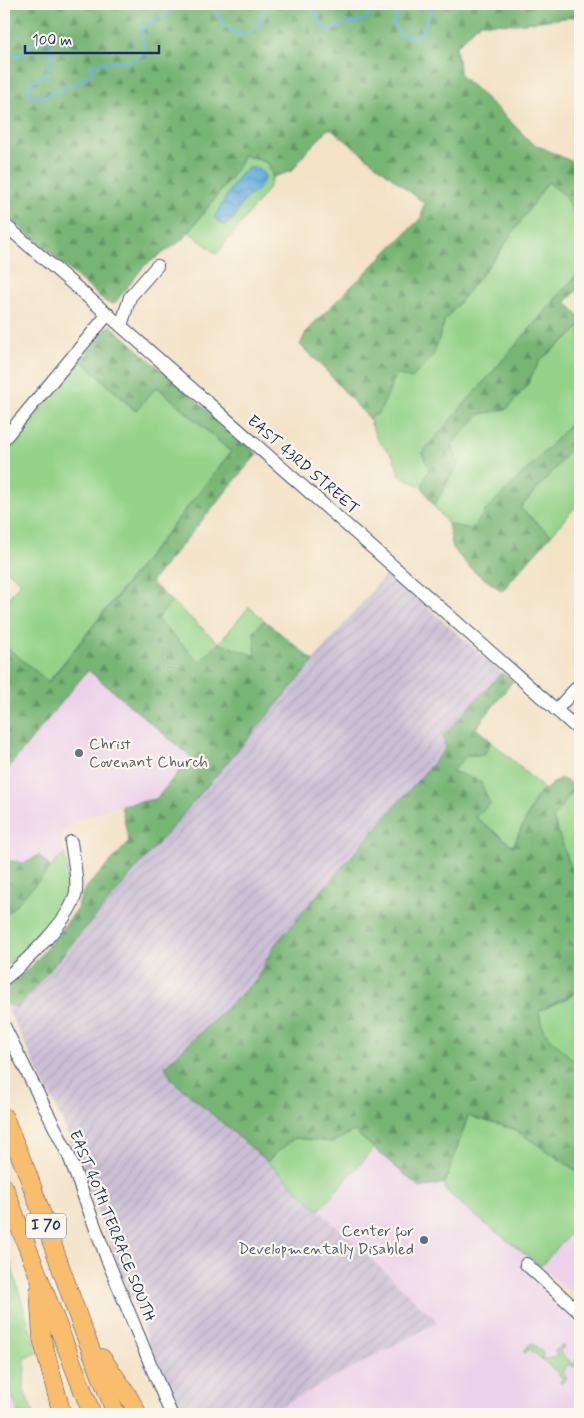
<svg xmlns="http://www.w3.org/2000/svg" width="584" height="1418" font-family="Mynerve,sans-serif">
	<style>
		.built { fill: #ecd1ea }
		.industrial { fill: url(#industrial-furrows) }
		.grass { fill: #94d389; stroke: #588174 }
		.forest { fill: url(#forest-firs); stroke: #49726a }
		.water { fill: url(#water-waves); stroke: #406f9e }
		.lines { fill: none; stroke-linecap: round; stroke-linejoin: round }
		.stream { stroke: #66afde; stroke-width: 2.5 }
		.minor-casing { stroke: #3b4a6e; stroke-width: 14 }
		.highway-casing { stroke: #3b4a6e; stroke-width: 19 }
		.minor { stroke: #fff; stroke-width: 12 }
		.highway { stroke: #f9be6d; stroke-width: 18 }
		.worship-dot { fill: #6b7280; stroke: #fbf7ec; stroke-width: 2 }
		.service-dot { fill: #5c6f8a; stroke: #fbf7ec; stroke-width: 2 }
		.labels { text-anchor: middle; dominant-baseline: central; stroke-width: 4.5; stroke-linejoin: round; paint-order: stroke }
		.shield { fill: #fbf7ec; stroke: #5e6b89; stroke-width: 1 }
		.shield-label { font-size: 15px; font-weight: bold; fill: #1b2f5e }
		.street-label { font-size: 16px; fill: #1b2f5e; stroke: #fbf7ec }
		.worship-label { font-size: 16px; fill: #5b616d; stroke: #fbf7ec; text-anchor: start }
		.service-label { font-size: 16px; fill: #4e5e75; stroke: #fbf7ec; text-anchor: end }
	</style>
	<defs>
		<pattern id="industrial-furrows" width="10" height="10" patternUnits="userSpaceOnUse" patternTransform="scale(1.25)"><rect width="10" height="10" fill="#cbbfd5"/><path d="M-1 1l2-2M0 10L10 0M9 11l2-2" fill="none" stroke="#aea4b9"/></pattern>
		<pattern id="forest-firs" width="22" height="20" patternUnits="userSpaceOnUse" patternTransform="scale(1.25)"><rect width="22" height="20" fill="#77b575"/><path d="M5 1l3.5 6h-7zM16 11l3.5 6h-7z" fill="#619463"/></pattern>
		<pattern id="water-waves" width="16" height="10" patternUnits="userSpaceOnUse" patternTransform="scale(1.25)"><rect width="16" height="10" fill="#66afde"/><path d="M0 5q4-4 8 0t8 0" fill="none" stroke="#538fb7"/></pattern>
	</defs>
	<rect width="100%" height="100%" fill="#fbf7ec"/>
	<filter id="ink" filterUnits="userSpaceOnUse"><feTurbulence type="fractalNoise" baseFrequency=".02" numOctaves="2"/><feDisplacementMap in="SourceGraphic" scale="10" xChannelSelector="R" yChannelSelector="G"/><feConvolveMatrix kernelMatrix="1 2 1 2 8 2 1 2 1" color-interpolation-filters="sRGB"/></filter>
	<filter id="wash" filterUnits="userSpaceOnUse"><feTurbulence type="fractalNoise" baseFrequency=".0096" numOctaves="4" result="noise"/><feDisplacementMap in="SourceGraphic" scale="20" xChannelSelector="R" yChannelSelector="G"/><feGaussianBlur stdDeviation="1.12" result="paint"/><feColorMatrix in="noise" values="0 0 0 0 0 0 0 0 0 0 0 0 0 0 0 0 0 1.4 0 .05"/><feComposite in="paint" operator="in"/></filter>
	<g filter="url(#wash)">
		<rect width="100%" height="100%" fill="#f3e2c6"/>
		<!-- built -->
		<g class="built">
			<polygon points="88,670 192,757 156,799 121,805 75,821 61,833 64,853 51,868 39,855 25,863 4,860 4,773"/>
			<polygon points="374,1148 420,1188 445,1183 445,1190 478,1218 541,1266 580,1222 580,1301 541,1266 529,1278 580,1325 580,1414 266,1414 438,1322 319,1210"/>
			<polygon points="4,1371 18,1414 4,1414"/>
		</g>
		<!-- industrial -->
		<polygon class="industrial" points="388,572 502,673 443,736 446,748 276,943 256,980 165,1066 172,1080 267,1161 438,1322 266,1414 182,1414 148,1341 62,1120 4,1002 18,1008"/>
		<!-- grass -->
		<g class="grass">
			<polygon points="244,155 268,163 273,177 268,189 217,254 189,232 230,179"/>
			<polygon points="548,182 563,194 574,212 580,212 580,271 422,453 430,468 422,487 400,475 393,456 377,439 369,418 379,413 388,394 396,374 433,356 445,320 498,254"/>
			<polygon points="580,325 580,413 541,456 487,509 472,530 448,524 434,506 458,464 452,444 480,414 507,409 526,387 540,360 574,333"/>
			<polygon points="81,360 135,411 156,386 231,452 48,682 4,645 4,604 21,582 4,568 4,452"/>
			<polygon points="580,435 580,501 551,535 520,508 555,469"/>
			<polygon points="172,602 219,643 249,607 264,620 254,632 256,656 199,662 157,619"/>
			<polygon points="491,741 545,790 537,796 513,846 475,817 452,771 467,755 484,755"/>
			<polygon points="580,779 580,892 553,818"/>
			<path d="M64,853C67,868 71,887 64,902C55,923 22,953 4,967V917Z"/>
			<polygon points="580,985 580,1067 543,1030 539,1011 572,996"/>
			<polygon points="468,1116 514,1129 580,1173 580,1222 541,1266 478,1218 445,1190 445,1183"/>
			<polygon points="354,1131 374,1148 319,1210 267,1161 294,1138 333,1142"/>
			<polygon points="4,1240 37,1353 25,1358 24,1391 34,1414 18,1414 4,1371"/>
			<polygon points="531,1343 543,1352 542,1359 548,1359 557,1357 555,1351 563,1345 564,1347 559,1352 573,1364 578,1359 579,1361 574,1367 569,1364 562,1372 567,1378 561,1384 560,1382 563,1378 530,1349 524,1353 524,1351"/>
		</g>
		<!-- forest -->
		<g class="forest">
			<polygon points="4,4 580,4 580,16 516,24 480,23 456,47 460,75 499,110 532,143 575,163 580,167 580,212 574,212 563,194 548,182 498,254 445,320 433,356 411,379 396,374 388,394 379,413 369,418 358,407 322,366 300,345 307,330 421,218 424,203 330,128 307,151 292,171 273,177 268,163 244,155 230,179 182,240 144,266 114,304 106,302 4,213"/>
			<polygon points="580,271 580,287 566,302 580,316 580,325 574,333 540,360 526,387 507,409 480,414 452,444 458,464 434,506 422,487 429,468 422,453"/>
			<polygon points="110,325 257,454 151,582 172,602 157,619 199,662 219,643 256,656 254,632 264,620 314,661 17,1008 4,1002 4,990 33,965 76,911 84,890 129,842 121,805 156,799 191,757 88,670 4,773 4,645 49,682 231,452 157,386 136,411 81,360"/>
			<polygon points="580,413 580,435 555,469 520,508 551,535 502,591 472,570 453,549 448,524 472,529 487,509 541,456"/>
			<polygon points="502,673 513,681 476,728 491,741 484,755 467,755 452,771 480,781 490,804 475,817 513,846 537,796 560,778 576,786 553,818 580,892 580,985 572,995 539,1011 543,1030 580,1067 580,1173 514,1129 468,1116 445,1183 420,1188 354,1131 333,1142 294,1138 267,1161 172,1080 165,1066 256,980 276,943 446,748 443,736"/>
			<polygon points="39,855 51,868 4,917 4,860 25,863"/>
		</g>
		<!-- water -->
		<path class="water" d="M249,167L258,168L265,176C261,190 253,192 244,201C236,210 237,221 223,225L214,218L237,178Z"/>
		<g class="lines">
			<!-- stream -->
			<g class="stream">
				<path d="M212,4C214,13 226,29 236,33C253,40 265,18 263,4"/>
				<path d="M312,4V6C316,16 320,24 328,31L346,23L366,20L369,9L372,4"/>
				<polyline points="394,4 396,14 393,24 400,34 412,37 422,32 433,4"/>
				<path d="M4,41L16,57C25,52 32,44 40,37L51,43L52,54L47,74C36,79 29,79 28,93L33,97C55,97 74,84 92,73L90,65L105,62L135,60L146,50L142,39V28L154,19L165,16L171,8L170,4"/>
			</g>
		</g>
	</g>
	<g filter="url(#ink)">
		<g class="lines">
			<!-- minor casing -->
			<g class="minor-casing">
				<g id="minor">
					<polyline points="4,224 121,326 580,731"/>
					<polyline points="121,326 130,297 157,266"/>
					<polyline points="4,439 108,314"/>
					<polyline points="556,710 580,684"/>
					<path d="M4,979C25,963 72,918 76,892C78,875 73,858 71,842"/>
					<polyline points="4,1026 69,1156 107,1259 171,1414"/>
					<polyline points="526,1264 580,1313"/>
				</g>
			</g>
			<!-- highway casing -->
			<g class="highway-casing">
				<g id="highway">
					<polyline points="4,1117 28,1175 80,1322 116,1414"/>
					<polyline points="4,1187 92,1414"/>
					<polyline points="39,1291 42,1339 62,1414"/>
					<polyline points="102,1358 127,1394 138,1414"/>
				</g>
			</g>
			<!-- minor -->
			<use href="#minor" class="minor"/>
			<!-- highway -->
			<use href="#highway" class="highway"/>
		</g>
	</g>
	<!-- markers -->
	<circle class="worship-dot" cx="79" cy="753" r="5"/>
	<circle class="service-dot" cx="424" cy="1240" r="5"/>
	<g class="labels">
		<!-- shield labels -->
		<rect class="shield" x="26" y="1213.5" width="40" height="25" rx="4"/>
		<g class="shield-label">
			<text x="46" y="1226">I 70</text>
		</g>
		<!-- street labels -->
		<g class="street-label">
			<text transform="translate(303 465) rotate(41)">EAST 43RD STREET</text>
			<text transform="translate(112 1226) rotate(68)">EAST 40TH TERRACE SOUTH</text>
		</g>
		<!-- worship labels -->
		<g class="worship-label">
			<text x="89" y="744">Christ<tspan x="89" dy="18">Covenant Church</tspan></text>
		</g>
		<!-- service labels -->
		<g class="service-label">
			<text x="414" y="1231">Center for<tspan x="414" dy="18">Developmentally Disabled</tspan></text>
		</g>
	</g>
	<!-- margin -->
	<rect width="584" height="1418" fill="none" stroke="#fbf7ec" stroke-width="20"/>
	<!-- scale -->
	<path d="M25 45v8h134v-8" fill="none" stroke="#1b2f5e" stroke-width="2.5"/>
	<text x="32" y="45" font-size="15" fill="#1b2f5e" stroke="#fbf7ec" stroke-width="4" paint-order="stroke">100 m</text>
</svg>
